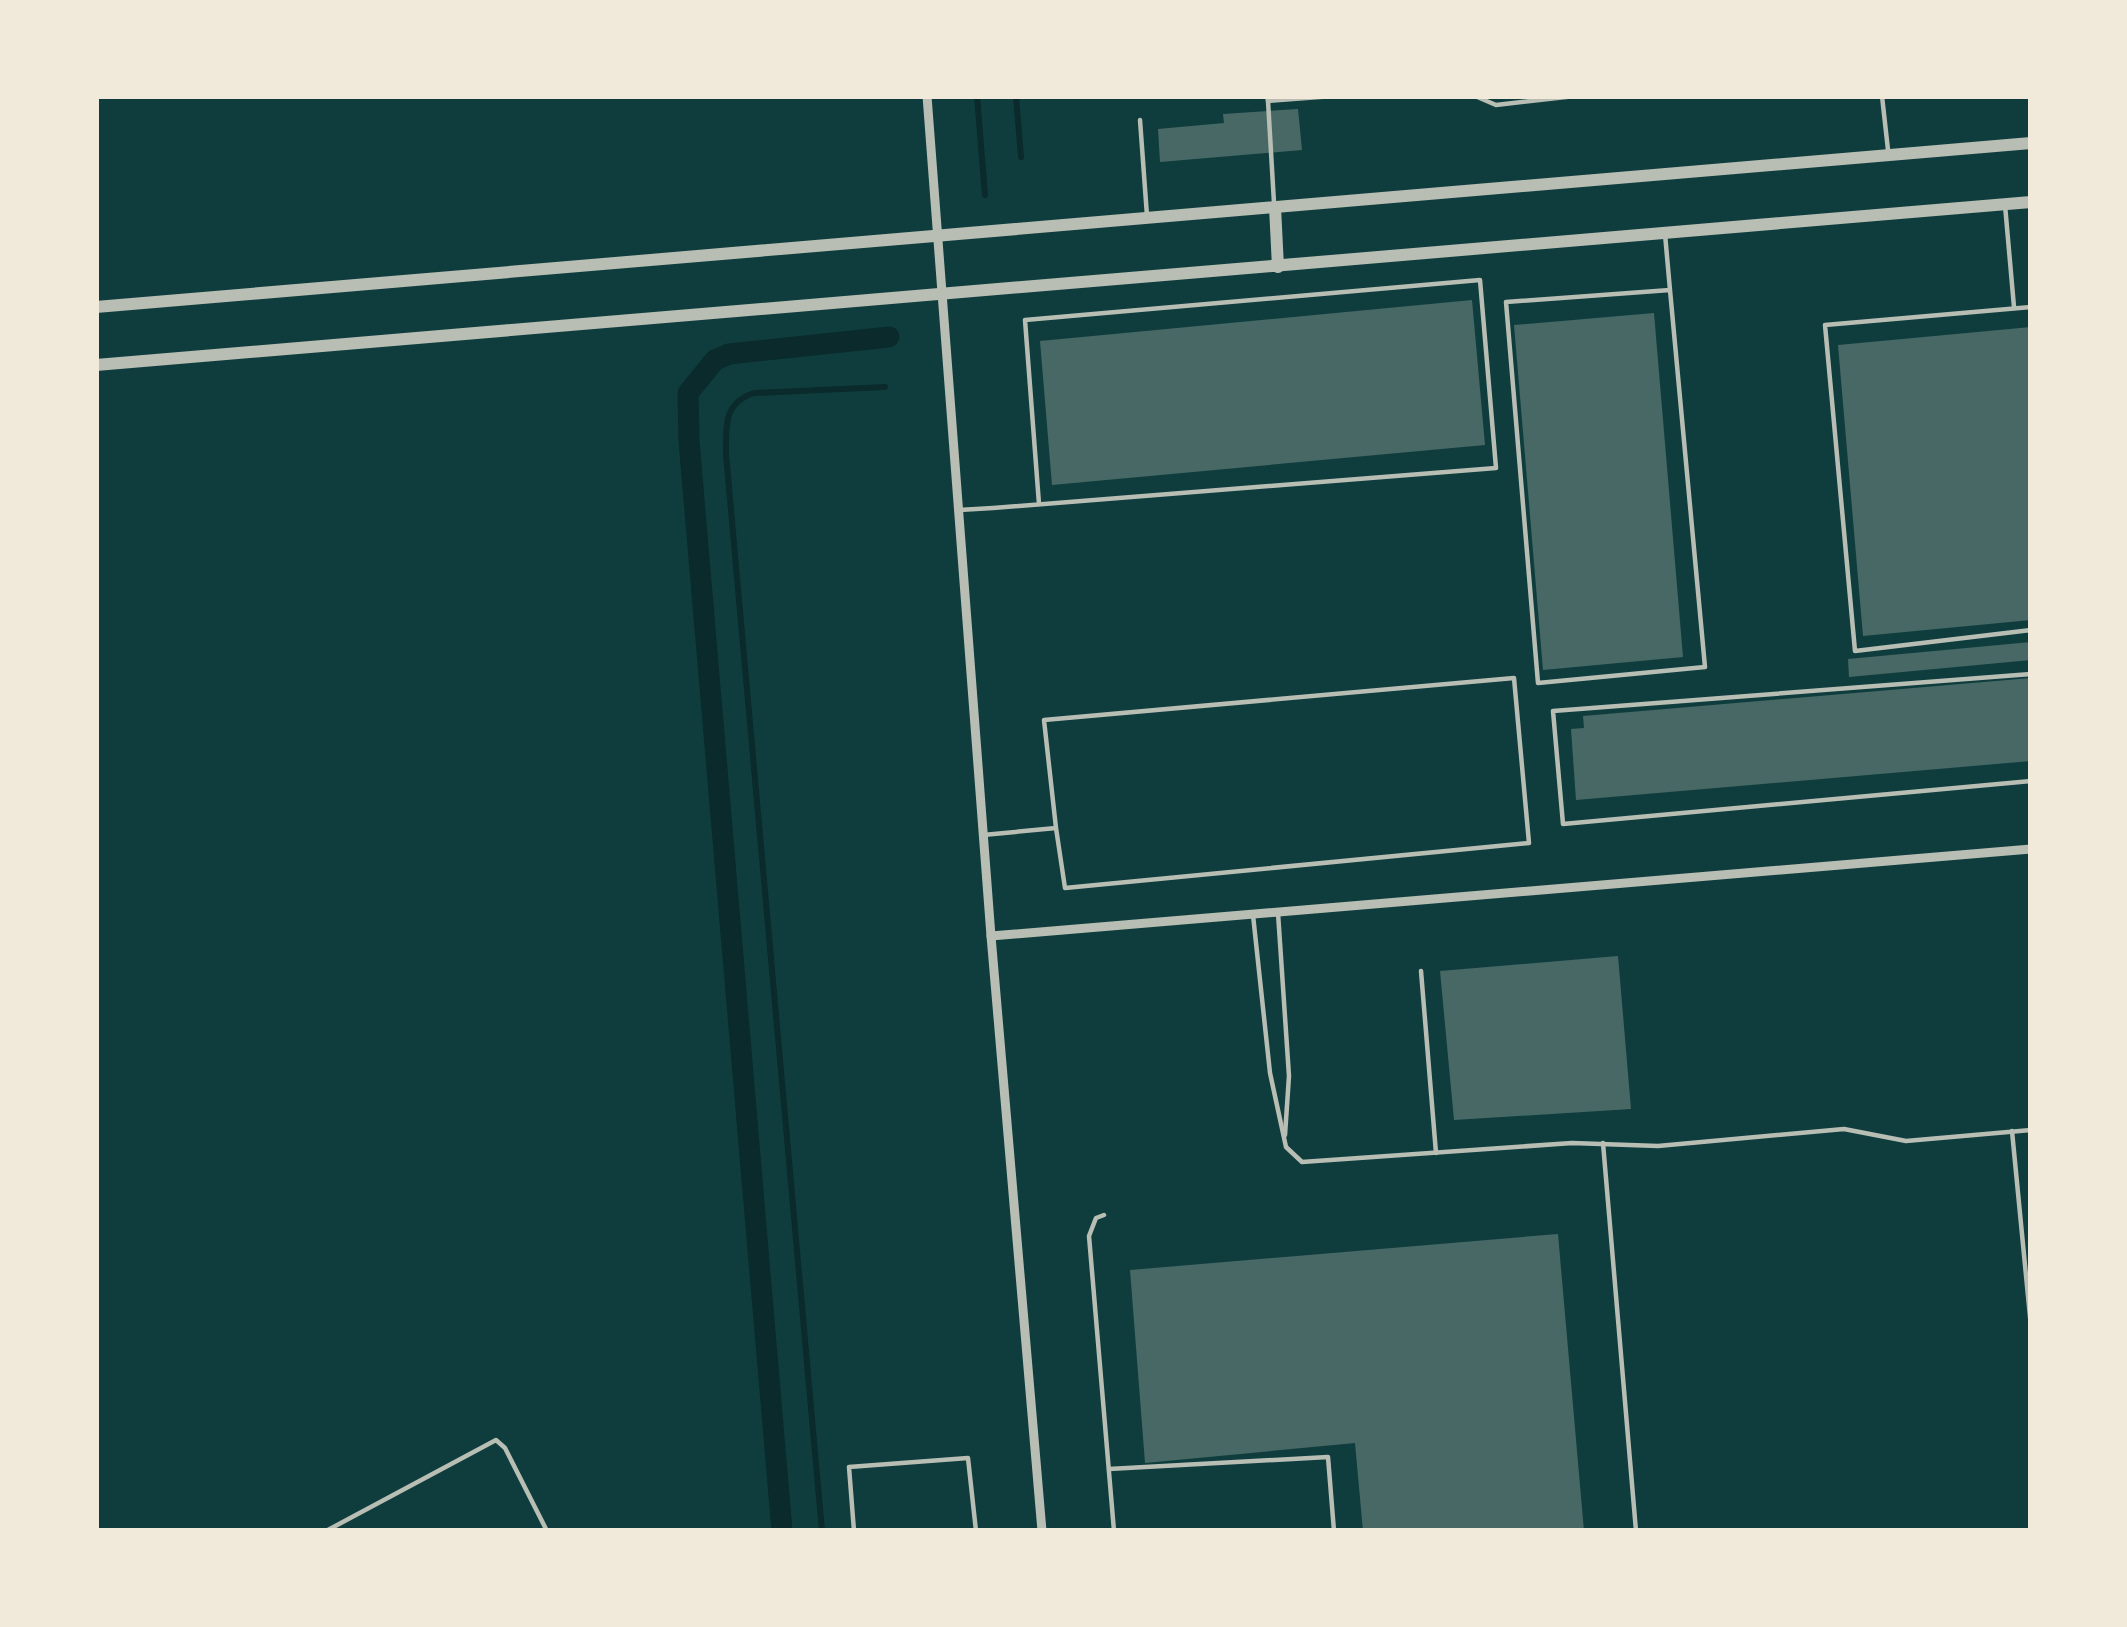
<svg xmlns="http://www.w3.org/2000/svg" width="2127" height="1627" font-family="Overpass,sans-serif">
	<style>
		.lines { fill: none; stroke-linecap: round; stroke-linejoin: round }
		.stream { stroke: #0a2a2b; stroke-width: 6 }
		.canal { stroke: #0a2a2b; stroke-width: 21 }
		.building { fill: #486865 }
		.service { stroke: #b8beb3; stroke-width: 4.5 }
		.minor { stroke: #b8beb3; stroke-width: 9 }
		.tertiary { stroke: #b8beb3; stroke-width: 12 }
	</style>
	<rect width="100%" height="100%" fill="#0f3d3e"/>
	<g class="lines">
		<!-- stream -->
		<g class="stream">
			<polyline points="977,96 985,195"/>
			<polyline points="1016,96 1021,157"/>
			<path d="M822,1531L726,454C726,427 723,403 754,393L885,387"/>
		</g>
		<!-- canal -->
		<polyline class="canal" points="782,1531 689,441 688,393 715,360 729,354 889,337"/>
	</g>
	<!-- building -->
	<g class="building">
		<polygon points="1298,109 1302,150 1160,162 1158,129 1224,123 1223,114"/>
		<polygon points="1472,300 1485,445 1052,485 1040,341"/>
		<polygon points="1654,313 1683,657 1543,670 1514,325"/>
		<polygon points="2031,327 2031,620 1863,636 1838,345"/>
		<polygon points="2031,642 2031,660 1849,677 1848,659"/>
		<polygon points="2031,678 2031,761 1576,800 1571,729 1584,728 1583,716"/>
		<polygon points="1618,956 1631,1109 1454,1120 1440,971"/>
		<polygon points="1558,1234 1584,1531 1363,1531 1355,1443 1145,1463 1130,1270"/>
	</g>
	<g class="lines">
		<!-- service -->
		<g class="service">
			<polyline points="1267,96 1268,101 1333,96"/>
			<polyline points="1475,96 1496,105 1575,96"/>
			<polyline points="1882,96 1888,150"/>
			<polyline points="1268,101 1274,203"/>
			<polyline points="1140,120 1147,216"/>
			<polyline points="2005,205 2014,307"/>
			<polyline points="1665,234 1670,290 1705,667 1538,683 1506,302 1670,290"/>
			<polyline points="2031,307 1825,325 1855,651 2031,630"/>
			<polyline points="959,510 993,508 1496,468 1480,280 1025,320 1039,504"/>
			<polyline points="2031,674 1553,711 1563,824 2031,781"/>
			<polyline points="983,835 1056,828 1044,720 1514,678 1529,843 1065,888 1056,828"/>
			<polyline points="1278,913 1289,1076 1285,1135"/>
			<polyline points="1253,915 1270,1073 1286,1147 1302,1162 1572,1143 1658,1146 1844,1129 1906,1141 2031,1130"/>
			<polyline points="1421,971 1436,1153"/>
			<polyline points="2012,1131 2031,1327"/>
			<polyline points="1603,1143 1636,1531"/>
			<polyline points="1104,1215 1096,1218 1089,1236 1114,1531"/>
			<polyline points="1109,1469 1328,1457 1334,1531"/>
			<polyline points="326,1531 496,1440 505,1448 547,1531"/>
			<polyline points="854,1531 849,1467 968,1458 976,1531"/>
		</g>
		<!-- minor -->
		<g class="minor">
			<polyline points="927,96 991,936 1042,1531"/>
			<polyline points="991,936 2031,849"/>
		</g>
		<!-- tertiary -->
		<g class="tertiary">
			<polyline points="1275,207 1278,267"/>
			<polyline points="96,307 2031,143"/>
			<polyline points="96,365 2031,202"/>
		</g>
	</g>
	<!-- border -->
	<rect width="2127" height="1627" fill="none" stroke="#f1e9da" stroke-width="198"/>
</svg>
